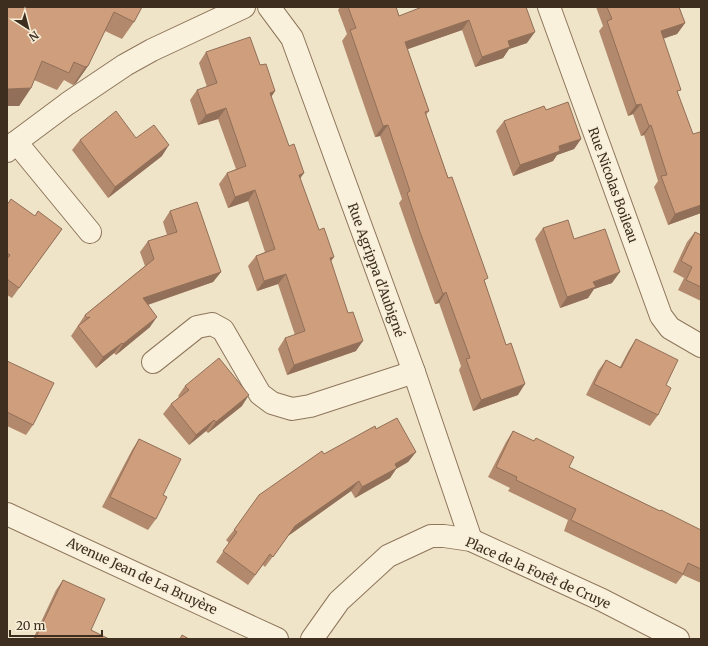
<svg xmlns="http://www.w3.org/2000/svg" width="708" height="646" font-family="Merriweather,serif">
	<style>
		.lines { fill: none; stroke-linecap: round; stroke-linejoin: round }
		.minor-casing { stroke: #8d765c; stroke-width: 24 }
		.minor { stroke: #faf1dc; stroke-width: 22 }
		.wall { fill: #b2896c }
		.shaded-wall { fill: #916f58 }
		.building { fill: #cf9f7d; stroke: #916f58 }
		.labels { text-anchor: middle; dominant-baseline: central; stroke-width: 3; stroke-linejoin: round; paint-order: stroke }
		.street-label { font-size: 13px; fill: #3d2e20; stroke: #f7eed8 }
	</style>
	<rect width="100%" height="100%" fill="#f0e4c8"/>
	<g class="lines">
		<!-- minor casing -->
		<g class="minor-casing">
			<g id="minor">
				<polyline points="269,7 292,38 414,372 471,540"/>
				<polyline points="549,7 661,316 670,328 701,346"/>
				<polyline points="16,142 90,232"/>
				<polyline points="7,151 16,142 67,104 125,65 152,50 244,7"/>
				<polyline points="153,362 197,327 212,324 223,330 260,394 272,403 292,409 310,406 414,372"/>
				<polyline points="7,514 277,639"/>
				<polyline points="312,639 339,601 388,556 431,536 444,536 471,540 602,600 678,639"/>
			</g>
		</g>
		<!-- minor -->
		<use href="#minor" class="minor"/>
	</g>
	<!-- wall -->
	<g class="wall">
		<polygon points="7,7 142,7 134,22 122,39 105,31 88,66 76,83 73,85 64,80 57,90 34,80 31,88 19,106"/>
		<polygon points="340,7 396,7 399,16 526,7 527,43 509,49 503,58 475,67 462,30 407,49 429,111 426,115 485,282 518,395 473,411 459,370 461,366 439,303 435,304 413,243 399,203 402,199 380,136 375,137 342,41 347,34 338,10"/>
		<polygon points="596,7 679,7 685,23 677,34 663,38 678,93 701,213 668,225 654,187 658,181 644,135 641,136 633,114 628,116 599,31 603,26"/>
		<polygon points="206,52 260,65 275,91 271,97 300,179 319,230 334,257 331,261 356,351 287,375 278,349 285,338 295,335 278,284 257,291 248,266 256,256 265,252 248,201 228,208 219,184 227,173 236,169 218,119 198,125 190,100 197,90 207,87 199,63"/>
		<polygon points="546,110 581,139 574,149 557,155 553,161 513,176 496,131 504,121"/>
		<polygon points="80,140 162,156 108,198 72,150"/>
		<polygon points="7,205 34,216 62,229 12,298 7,295"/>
		<polygon points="170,211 221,272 213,282 148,305 150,327 116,355 114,353 96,368 71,336 85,315 145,266 140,252 148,241 167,235 163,222"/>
		<polygon points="543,228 574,239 612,283 594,289 588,298 560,308 535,239"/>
		<polygon points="695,232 701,235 701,301 678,290 684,278 673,272 687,242"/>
		<polygon points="636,339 666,385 658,415 650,426 586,395 598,371 606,360 620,367 629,350"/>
		<polygon points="7,361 33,425 26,435 7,426"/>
		<polygon points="185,386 242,406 208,433 206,431 189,445 163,414 171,404 179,397 178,396"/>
		<polygon points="376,429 416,452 408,462 396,469 390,478 355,498 351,491 288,536 265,567 263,565 248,585 216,562 229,543 226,540 234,530 324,454"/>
		<polygon points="513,431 534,441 536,438 569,467 660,511 701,530 701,583 683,575 676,584 564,531 568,520 508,491 510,488 488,477 506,442"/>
		<polygon points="139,439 163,495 156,519 148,530 102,507 132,450"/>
		<polygon points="63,580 91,630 109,639 33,639 56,590"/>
	</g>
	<!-- shaded-wall -->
	<g class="shaded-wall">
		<polygon points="469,20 462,30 397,53 405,42"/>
		<polygon points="685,23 677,34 654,42 661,31"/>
		<polygon points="535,32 527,43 509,49 503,58 475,67 482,57 508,41"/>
		<polygon points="88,66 76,83 73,85 85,67"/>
		<polygon points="31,88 19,106 7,106 7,89"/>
		<polygon points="275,91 268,102 270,93"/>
		<polygon points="641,104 633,114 628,116 636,105"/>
		<polygon points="226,108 218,119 198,125 206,115"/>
		<polygon points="388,125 380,136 375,137 383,126"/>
		<polygon points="651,125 644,135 641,136 649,126"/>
		<polygon points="581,139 574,149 557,155 553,161 513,176 520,165 559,146"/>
		<polygon points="169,145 162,156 108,198 115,187"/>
		<polygon points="304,173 297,183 299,175"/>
		<polygon points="255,190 248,201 228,208 235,197"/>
		<polygon points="701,205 701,213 668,225 675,214"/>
		<polygon points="334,257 326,267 330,258"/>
		<polygon points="221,272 213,282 135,309 143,298"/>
		<polygon points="620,272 612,283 594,289 588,298 560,308 567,297 593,282"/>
		<polygon points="286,274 278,284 257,291 264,281"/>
		<polygon points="446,292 439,303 435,304 443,294"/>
		<polygon points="157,317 150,327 116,355 123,344"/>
		<polygon points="363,341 356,351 287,375 294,365"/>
		<polygon points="122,343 114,353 96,368 103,357"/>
		<polygon points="525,384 518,395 473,411 481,400"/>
		<polygon points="249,395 242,406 208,433 216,422"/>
		<polygon points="214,420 206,431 189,445 196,435"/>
		<polygon points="416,452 408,462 396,469 390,478 355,498 362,487 395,464"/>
		<polygon points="359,481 351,491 288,536 265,567 295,526"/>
	</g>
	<!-- building -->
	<g class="building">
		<polygon points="7,7 142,7 134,22 114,12 88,66 85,67 74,62 69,73 42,61 31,88 7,89"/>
		<polygon points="348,7 396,7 399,16 422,7 526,7 535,32 508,41 510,47 482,57 469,20 405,42 429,111 425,112 448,178 452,177 488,278 484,280 499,324 506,345 511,343 525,384 481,400 466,359 470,358 446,292 443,294 420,232 407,193 410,191 388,125 383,126 350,30 356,28"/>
		<polygon points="607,7 679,7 685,23 661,31 681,90 677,91 693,134 700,132 701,135 701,205 675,214 661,176 667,175 651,125 649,126 641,104 636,105 607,21 612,19"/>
		<polygon points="250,37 260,65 266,64 275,91 270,93 289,146 294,144 304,173 299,175 319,230 324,228 334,257 330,258 348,313 353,312 363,341 294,365 285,338 305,331 286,274 264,281 256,256 275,249 255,190 235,197 227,173 246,166 226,108 206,115 197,90 217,83 206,52"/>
		<polygon points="568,102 581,139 559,146 560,151 520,165 504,121 544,106 546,110"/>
		<polygon points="116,111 136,138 154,125 169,145 115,187 80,140"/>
		<polygon points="11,199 35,216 38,211 62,229 19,288 7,279 7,259 10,255 7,253 7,205"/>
		<polygon points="197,202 221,272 143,298 157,317 123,344 122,343 103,357 78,326 90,317 87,318 85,315 154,259 148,241 177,232 170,211"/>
		<polygon points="568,220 574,239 605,229 620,272 593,282 596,287 567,297 543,228"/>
		<polygon points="695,232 701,235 701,287 686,280 692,267 681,261"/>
		<polygon points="636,339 678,360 666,385 671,388 658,415 594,384 606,360 621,368"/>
		<polygon points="219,358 249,395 216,422 214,420 196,435 171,404 189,390 185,386"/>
		<polygon points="7,361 54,383 33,425 7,412"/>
		<polygon points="397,418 416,452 395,464 397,468 362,487 359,481 295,526 273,557 270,554 255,575 223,551 237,532 234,530 259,495 322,451 324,454 375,426 376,429"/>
		<polygon points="513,431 534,441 536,438 574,457 569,467 660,511 661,510 701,530 701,569 688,563 683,574 571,520 576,509 516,480 517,477 496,467"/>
		<polygon points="139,439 181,459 163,495 167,497 156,519 110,497"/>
		<polygon points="63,580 105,599 91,630 109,639 35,639"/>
		<polygon points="182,635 189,639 180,639"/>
	</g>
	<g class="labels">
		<!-- street labels -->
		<g class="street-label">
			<text transform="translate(613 185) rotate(70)">Rue Nicolas Boileau</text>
			<text transform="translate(376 270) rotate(70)">Rue Agrippa d'Aubigné</text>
			<text transform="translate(538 573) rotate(24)">Place de la Forêt de Cruye</text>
			<text transform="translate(142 576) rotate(25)">Avenue Jean de La Bruyère</text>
		</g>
	</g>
	<!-- border -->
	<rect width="708" height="646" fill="none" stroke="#3d2e20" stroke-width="16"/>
	<!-- north arrow -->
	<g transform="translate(28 28) rotate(144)" stroke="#f7eed8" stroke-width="3" paint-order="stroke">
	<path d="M0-3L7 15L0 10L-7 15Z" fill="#3d2e20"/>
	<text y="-6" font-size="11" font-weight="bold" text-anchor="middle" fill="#3d2e20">N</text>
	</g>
	<!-- scale -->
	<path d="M10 630v6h92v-6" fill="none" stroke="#3d2e20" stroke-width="2"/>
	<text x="16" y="630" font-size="12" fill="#3d2e20" stroke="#f7eed8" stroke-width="3" paint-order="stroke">20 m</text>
</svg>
